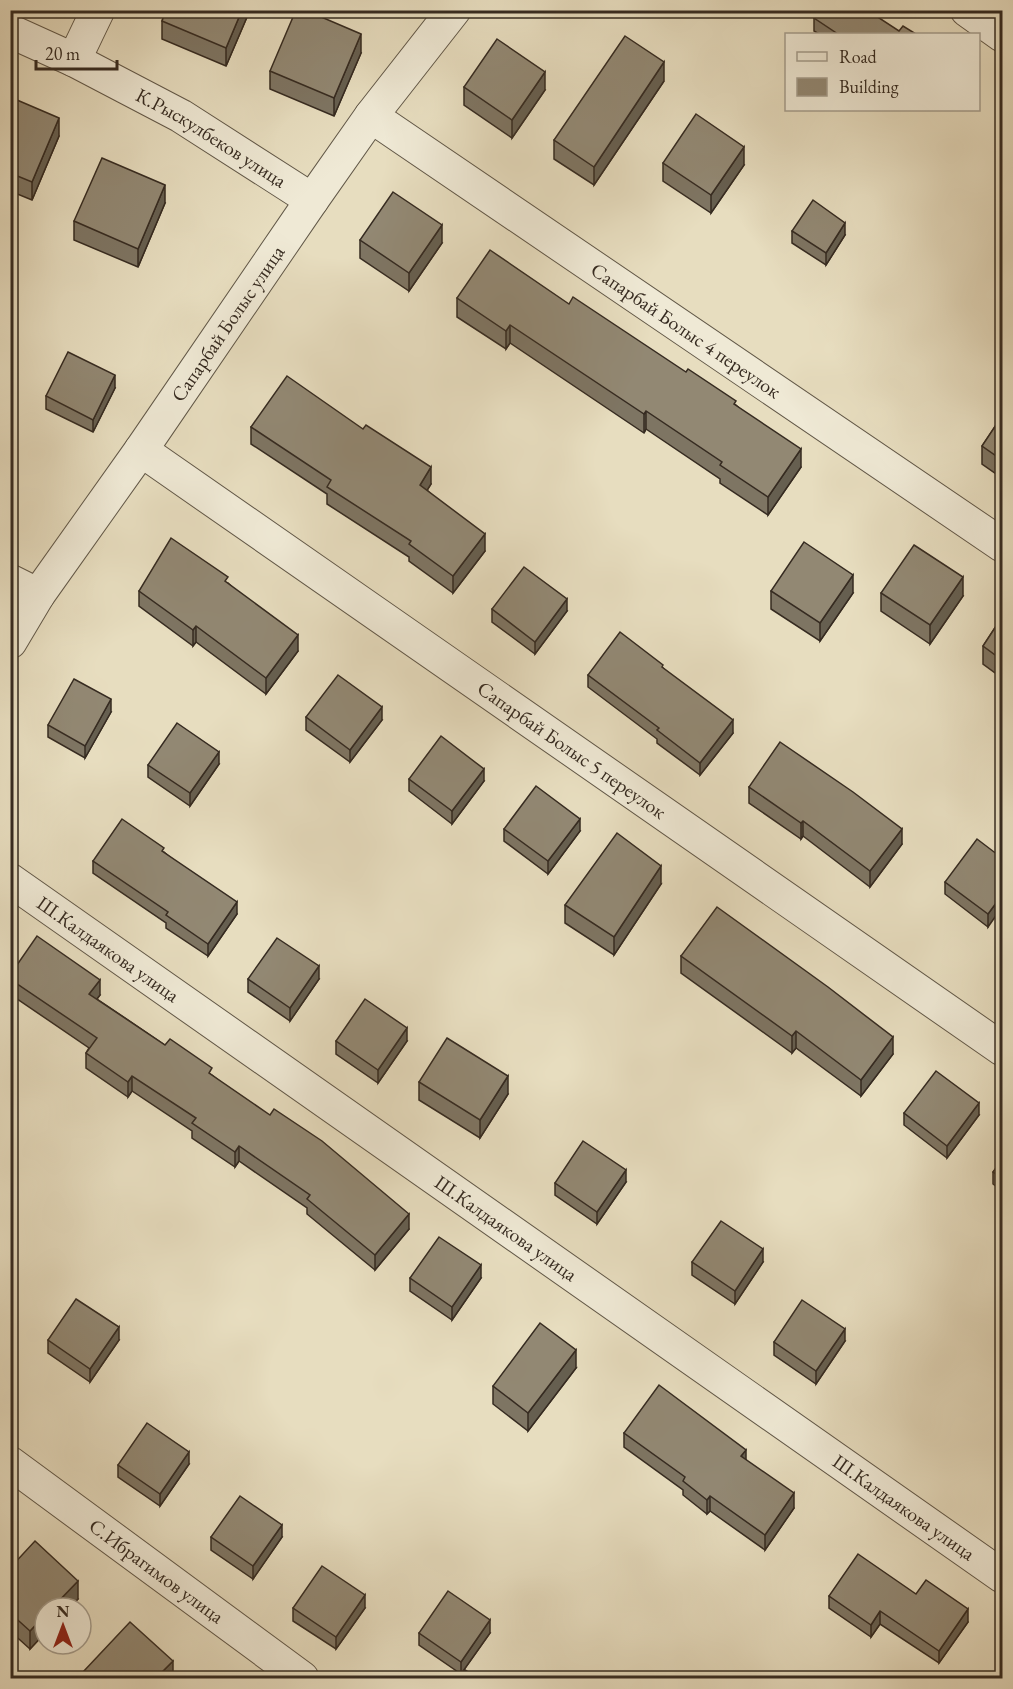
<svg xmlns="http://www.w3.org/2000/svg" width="1013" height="1689" font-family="'EB Garamond',serif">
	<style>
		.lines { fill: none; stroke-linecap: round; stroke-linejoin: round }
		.minor-casing { stroke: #625848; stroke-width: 35 }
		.minor { stroke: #efe9d5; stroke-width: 33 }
		.wall { fill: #7e7563; stroke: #362b21; stroke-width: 1.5 }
		.shaded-wall { fill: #665f50; stroke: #362b21; stroke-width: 1.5 }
		.building { fill: #928873; stroke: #362b21; stroke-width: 1.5 }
		.labels { text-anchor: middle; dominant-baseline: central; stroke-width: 6; stroke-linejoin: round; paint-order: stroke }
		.street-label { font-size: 20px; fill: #362b21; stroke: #efe9d5 }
	</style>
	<rect width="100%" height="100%" fill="#e7ddbf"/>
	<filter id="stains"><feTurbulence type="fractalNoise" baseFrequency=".00333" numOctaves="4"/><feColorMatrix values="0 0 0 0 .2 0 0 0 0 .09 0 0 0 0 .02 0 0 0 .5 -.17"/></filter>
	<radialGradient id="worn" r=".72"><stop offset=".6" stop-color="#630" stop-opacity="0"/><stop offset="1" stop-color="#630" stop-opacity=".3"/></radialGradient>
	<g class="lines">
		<!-- minor casing -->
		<g class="minor-casing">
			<g id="minor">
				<polyline points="967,10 1002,35"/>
				<path id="s1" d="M10,31L74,60L181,116L312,200"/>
				<polyline points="74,60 98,10"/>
				<path id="s2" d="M371,116L1002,545"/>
				<path id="s3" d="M141,450L1002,1049"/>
				<polyline points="10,581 38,595"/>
				<path id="s4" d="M10,642L38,595L141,450L312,200L371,116L454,10"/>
				<path id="s5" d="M10,880L1002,1576"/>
				<path id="s6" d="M10,1463L302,1678"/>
			</g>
		</g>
		<!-- minor -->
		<use href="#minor" class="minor"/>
	</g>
	<!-- wall -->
	<g class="wall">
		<polygon points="166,10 250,10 226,66 162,39 162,21"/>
		<polygon points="814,18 899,31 916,34 819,34 814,31"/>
		<polygon points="361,53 334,116 270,89 270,71"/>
		<polygon points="664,81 594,185 554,159 554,140"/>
		<polygon points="464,87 545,90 512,138 464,105"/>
		<polygon points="10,97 59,136 32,200 10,191"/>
		<polygon points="663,163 744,165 711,213 663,181"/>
		<polygon points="165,203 138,267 74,240 74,221"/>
		<polygon points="792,231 845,235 826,265 792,243"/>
		<polygon points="360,240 442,243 409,291 360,258"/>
		<polygon points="457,298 569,304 736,405 801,467 768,515 720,483 720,479 646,429 644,433 510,343 506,349 457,317"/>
		<polygon points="115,388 93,432 46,409 46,396"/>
		<polygon points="1002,416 1002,478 982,464 982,446"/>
		<polygon points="251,427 431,484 427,490 485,551 453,593 409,561 409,557 327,504 327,494 251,444"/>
		<polygon points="228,583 298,651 266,694 196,642 193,646 139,606 139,591"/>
		<polygon points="771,591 853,593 820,641 771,609"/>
		<polygon points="881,593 963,596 930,644 881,611"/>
		<polygon points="492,609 567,611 535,654 492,622"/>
		<polygon points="1002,617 1002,678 983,664 983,646"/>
		<polygon points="663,668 733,733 700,775 657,743 657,739 588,687 588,675"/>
		<polygon points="111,712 85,758 48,737 48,725"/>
		<polygon points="306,717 382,720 350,762 306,730"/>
		<polygon points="219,764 190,806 148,777 148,765"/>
		<polygon points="409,779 484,781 452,824 409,791"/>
		<polygon points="749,787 902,844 870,887 803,836 801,839 749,803"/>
		<polygon points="504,829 580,831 548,874 504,841"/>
		<polygon points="164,852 237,914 208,956 166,928 166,923 93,873 93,861"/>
		<polygon points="1002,858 988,927 945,894 945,882"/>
		<polygon points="661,884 614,955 565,923 565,905"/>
		<polygon points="681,956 893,1054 861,1096 796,1048 792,1053 681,973"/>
		<polygon points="10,975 100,995 97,999 165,1045 212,1075 409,1229 375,1270 307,1214 307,1208 239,1161 235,1167 192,1138 192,1131 132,1091 128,1097 86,1068 86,1053 89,1048 10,994"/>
		<polygon points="248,979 319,979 290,1021 248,992"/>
		<polygon points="336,1041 407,1041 378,1083 336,1054"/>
		<polygon points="419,1082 508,1094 480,1138 419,1100"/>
		<polygon points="904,1113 979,1115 947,1158 904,1125"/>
		<polygon points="1002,1160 1002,1191 993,1184 993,1172"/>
		<polygon points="626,1182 597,1224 555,1195 555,1183"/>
		<polygon points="692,1262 763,1262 735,1304 692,1275"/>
		<polygon points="410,1278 481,1278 452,1320 410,1291"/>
		<polygon points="48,1340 119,1340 90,1382 48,1353"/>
		<polygon points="845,1341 816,1384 774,1355 774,1342"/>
		<polygon points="576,1368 528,1431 493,1404 493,1386"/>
		<polygon points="624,1433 746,1460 794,1508 765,1550 710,1511 707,1514 683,1495 683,1490 624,1447"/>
		<polygon points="189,1464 160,1506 118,1477 118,1465"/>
		<polygon points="211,1537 282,1537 253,1579 211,1550"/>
		<polygon points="10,1568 78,1599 69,1608 45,1608 45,1633 30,1649 10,1631"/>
		<polygon points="916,1594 968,1622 939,1663 880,1624 871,1637 829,1608 829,1596"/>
		<polygon points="293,1608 365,1608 336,1649 293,1621"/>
		<polygon points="419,1633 490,1633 461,1674 419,1645"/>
		<polygon points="83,1672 173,1678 83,1678"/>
	</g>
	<!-- shaded-wall -->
	<g class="shaded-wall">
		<polygon points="242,10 250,10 226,66 226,48"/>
		<polygon points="361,34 361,53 334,116 334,98"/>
		<polygon points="664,62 664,81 594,185 594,167"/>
		<polygon points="545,72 545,90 512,138 512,120"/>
		<polygon points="59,118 59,136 32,200 32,182"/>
		<polygon points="744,147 744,165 711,213 711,195"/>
		<polygon points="165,185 165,203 138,267 138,249"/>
		<polygon points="845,223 845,235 826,265 826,253"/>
		<polygon points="442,225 442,243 409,291 409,273"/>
		<polygon points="510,325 510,343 506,349 506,331"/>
		<polygon points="115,375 115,388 93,432 93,420"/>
		<polygon points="646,411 646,429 644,433 644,414"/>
		<polygon points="801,449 801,467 768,515 768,497"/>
		<polygon points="431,467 431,484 420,502 420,485"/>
		<polygon points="485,534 485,551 453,593 453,576"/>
		<polygon points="853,575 853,593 820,641 820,623"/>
		<polygon points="963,577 963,596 930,644 930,625"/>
		<polygon points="567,599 567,611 535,654 535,642"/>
		<polygon points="196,626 196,642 193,646 193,630"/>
		<polygon points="298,635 298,651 266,694 266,678"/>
		<polygon points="111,699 111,712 85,758 85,746"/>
		<polygon points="382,707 382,720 350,762 350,750"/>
		<polygon points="733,720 733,733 700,775 700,763"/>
		<polygon points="219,752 219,764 190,806 190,793"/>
		<polygon points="484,769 484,781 452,824 452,811"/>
		<polygon points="580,819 580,831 548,874 548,861"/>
		<polygon points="803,821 803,836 801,839 801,823"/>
		<polygon points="902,829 902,844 870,887 870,871"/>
		<polygon points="661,866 661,884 614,955 614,937"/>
		<polygon points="1002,895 1002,907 988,927 988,914"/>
		<polygon points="237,902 237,914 208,956 208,944"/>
		<polygon points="319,966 319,979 290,1021 290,1008"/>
		<polygon points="100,980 100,995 89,1009 89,994"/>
		<polygon points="407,1028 407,1041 378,1083 378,1070"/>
		<polygon points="796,1031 796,1048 792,1053 792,1036"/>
		<polygon points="893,1037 893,1054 861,1096 861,1080"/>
		<polygon points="132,1076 132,1091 128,1097 128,1082"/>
		<polygon points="508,1076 508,1094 480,1138 480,1120"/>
		<polygon points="979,1103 979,1115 947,1158 947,1146"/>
		<polygon points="239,1146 239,1161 235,1167 235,1152"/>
		<polygon points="626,1170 626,1182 597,1224 597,1212"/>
		<polygon points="409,1214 409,1229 375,1270 375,1255"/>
		<polygon points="763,1249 763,1262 735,1304 735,1291"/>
		<polygon points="481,1265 481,1278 452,1320 452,1307"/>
		<polygon points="119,1327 119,1340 90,1382 90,1369"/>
		<polygon points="845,1329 845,1341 816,1384 816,1371"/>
		<polygon points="576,1350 576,1368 528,1431 528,1413"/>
		<polygon points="746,1450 746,1465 741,1456"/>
		<polygon points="189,1452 189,1464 160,1506 160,1494"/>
		<polygon points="794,1493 794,1508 765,1550 765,1535"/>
		<polygon points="710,1496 710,1511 707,1514 707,1500"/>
		<polygon points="282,1525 282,1537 253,1579 253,1566"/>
		<polygon points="78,1581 78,1599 69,1608 52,1608"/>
		<polygon points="365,1595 365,1608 336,1649 336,1637"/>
		<polygon points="968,1609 968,1622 939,1663 939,1651"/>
		<polygon points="880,1611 880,1624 871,1637 871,1625"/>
		<polygon points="45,1615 45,1633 30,1649 30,1631"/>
		<polygon points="490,1620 490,1633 461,1674 461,1662"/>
		<polygon points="173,1661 173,1678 156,1678"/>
	</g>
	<!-- building -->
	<g class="building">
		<polygon points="166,10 242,10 226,48 162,21"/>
		<polygon points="296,10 305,10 361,34 334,98 270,71"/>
		<polygon points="819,10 867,10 899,31 903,26 916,34 838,34 814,18"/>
		<polygon points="625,36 664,62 594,167 554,140"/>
		<polygon points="497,39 545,72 512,120 464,87"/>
		<polygon points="10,97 59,118 32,182 10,173"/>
		<polygon points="696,114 744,147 711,195 663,163"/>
		<polygon points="102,158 165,185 138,249 74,221"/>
		<polygon points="393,192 442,225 409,273 360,240"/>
		<polygon points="813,200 845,223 826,253 792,231"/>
		<polygon points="490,250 569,304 573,297 686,372 688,369 736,401 734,404 801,449 768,497 720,465 722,462 646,411 644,414 510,325 506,331 457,298"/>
		<polygon points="68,352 115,375 93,420 46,396"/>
		<polygon points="287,376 363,429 366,425 431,467 420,485 485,534 453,576 409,544 411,541 327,487 331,480 251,427"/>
		<polygon points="1002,416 1002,460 982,446"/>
		<polygon points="171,538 228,577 225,581 298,635 266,678 196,626 193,630 139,591"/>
		<polygon points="804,542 853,575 820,623 771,591"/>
		<polygon points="914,545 963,577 930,625 881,593"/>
		<polygon points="524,567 567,599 535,642 492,609"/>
		<polygon points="1002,617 1002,660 983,646"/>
		<polygon points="620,632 663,665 662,667 733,720 700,763 657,730 659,728 588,675"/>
		<polygon points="338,675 382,707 350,750 306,717"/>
		<polygon points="74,679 111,699 85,746 48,725"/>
		<polygon points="177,723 219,752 190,793 148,765"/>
		<polygon points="441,736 484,769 452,811 409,779"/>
		<polygon points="780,742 853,792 902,829 870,871 803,821 801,823 749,787"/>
		<polygon points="536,786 580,819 548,861 504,829"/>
		<polygon points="122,819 164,848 162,851 237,902 208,944 166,915 168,912 93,861"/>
		<polygon points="617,833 661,866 614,937 565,905"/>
		<polygon points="977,839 1002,858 1002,895 988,914 945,882"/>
		<polygon points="717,907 828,987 893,1037 861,1080 796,1031 792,1036 681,956"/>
		<polygon points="37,936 100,980 89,994 165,1045 170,1039 212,1068 209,1073 270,1115 274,1109 322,1141 409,1214 375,1255 307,1199 310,1195 239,1146 235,1152 192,1123 196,1118 132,1076 128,1082 86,1053 97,1038 10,979 10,975"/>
		<polygon points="277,938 319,966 290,1008 248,979"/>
		<polygon points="365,999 407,1028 378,1070 336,1041"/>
		<polygon points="447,1038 508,1076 480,1120 419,1082"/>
		<polygon points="936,1071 979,1103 947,1146 904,1113"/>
		<polygon points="583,1141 626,1170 597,1212 555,1183"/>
		<polygon points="1002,1160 1002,1178 993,1172"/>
		<polygon points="721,1221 763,1249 735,1291 692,1262"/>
		<polygon points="439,1237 481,1265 452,1307 410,1278"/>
		<polygon points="76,1299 119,1327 90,1369 48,1340"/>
		<polygon points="802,1300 845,1329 816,1371 774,1342"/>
		<polygon points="540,1323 576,1350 528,1413 493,1386"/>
		<polygon points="659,1385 746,1450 741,1456 794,1493 765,1535 710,1496 707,1500 683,1481 685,1477 624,1433"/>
		<polygon points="147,1423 189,1452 160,1494 118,1465"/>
		<polygon points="240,1496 282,1525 253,1566 211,1537"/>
		<polygon points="35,1541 78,1581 52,1608 45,1608 45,1615 30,1631 10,1613 10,1568"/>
		<polygon points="858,1554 916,1594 926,1580 968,1609 939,1651 880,1611 871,1625 829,1596"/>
		<polygon points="322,1566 365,1595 336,1637 293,1608"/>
		<polygon points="448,1591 490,1620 461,1662 419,1633"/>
		<polygon points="130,1622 173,1661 156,1678 89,1678 83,1672"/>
		<polygon points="465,1670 478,1678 459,1678"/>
	</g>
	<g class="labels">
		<!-- street labels -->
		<g class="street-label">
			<text stroke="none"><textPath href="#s1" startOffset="228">К.Рыскулбеков улица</textPath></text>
			<text stroke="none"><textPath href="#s4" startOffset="386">Сапарбай Болыс улица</textPath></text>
			<text stroke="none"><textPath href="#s2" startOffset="381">Сапарбай Болыс 4 переулок</textPath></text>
			<text stroke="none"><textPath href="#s3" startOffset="525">Сапарбай Болыс 5 переулок</textPath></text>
			<text stroke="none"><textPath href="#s5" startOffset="120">Ш.Калдаякова улица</textPath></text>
			<text stroke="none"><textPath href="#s5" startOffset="606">Ш.Калдаякова улица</textPath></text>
			<text stroke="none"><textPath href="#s5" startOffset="1092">Ш.Калдаякова улица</textPath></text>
			<text stroke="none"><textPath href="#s6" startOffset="182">С.Ибрагимов улица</textPath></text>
		</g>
	</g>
	<!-- margin -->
	<rect width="1013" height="1689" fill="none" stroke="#e7ddbf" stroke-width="36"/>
	<rect x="12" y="12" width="989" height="1665" fill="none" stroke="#362b21" stroke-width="3"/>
	<rect x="18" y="18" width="977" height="1653" fill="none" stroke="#362b21" stroke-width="1.5"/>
	<!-- legend -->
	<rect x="785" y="33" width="195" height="78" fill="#efe9d5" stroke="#a59d8d" stroke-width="1.5"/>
	<rect x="797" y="52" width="30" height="9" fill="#efe9d5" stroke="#a59d8d" stroke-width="1.5"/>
	<text x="839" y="63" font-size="18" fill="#362b21">Road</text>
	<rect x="797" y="78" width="30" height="18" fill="#928873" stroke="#a59d8d" stroke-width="1.5"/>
	<text x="839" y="93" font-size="18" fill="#362b21">Building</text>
	<!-- north arrow -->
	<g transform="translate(63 1626)"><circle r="28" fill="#efe9d5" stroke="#a59d8d" stroke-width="1.5"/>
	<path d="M0-4.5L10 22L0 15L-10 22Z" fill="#8f2418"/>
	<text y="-9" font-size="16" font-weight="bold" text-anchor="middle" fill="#362b21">N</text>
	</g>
	<!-- scale -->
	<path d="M36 60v9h81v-9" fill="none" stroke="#362b21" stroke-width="3"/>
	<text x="45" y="60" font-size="18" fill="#362b21" stroke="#efe9d5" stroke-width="4.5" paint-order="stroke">20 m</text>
	<rect width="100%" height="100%" filter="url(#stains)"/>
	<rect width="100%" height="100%" fill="url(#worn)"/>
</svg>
